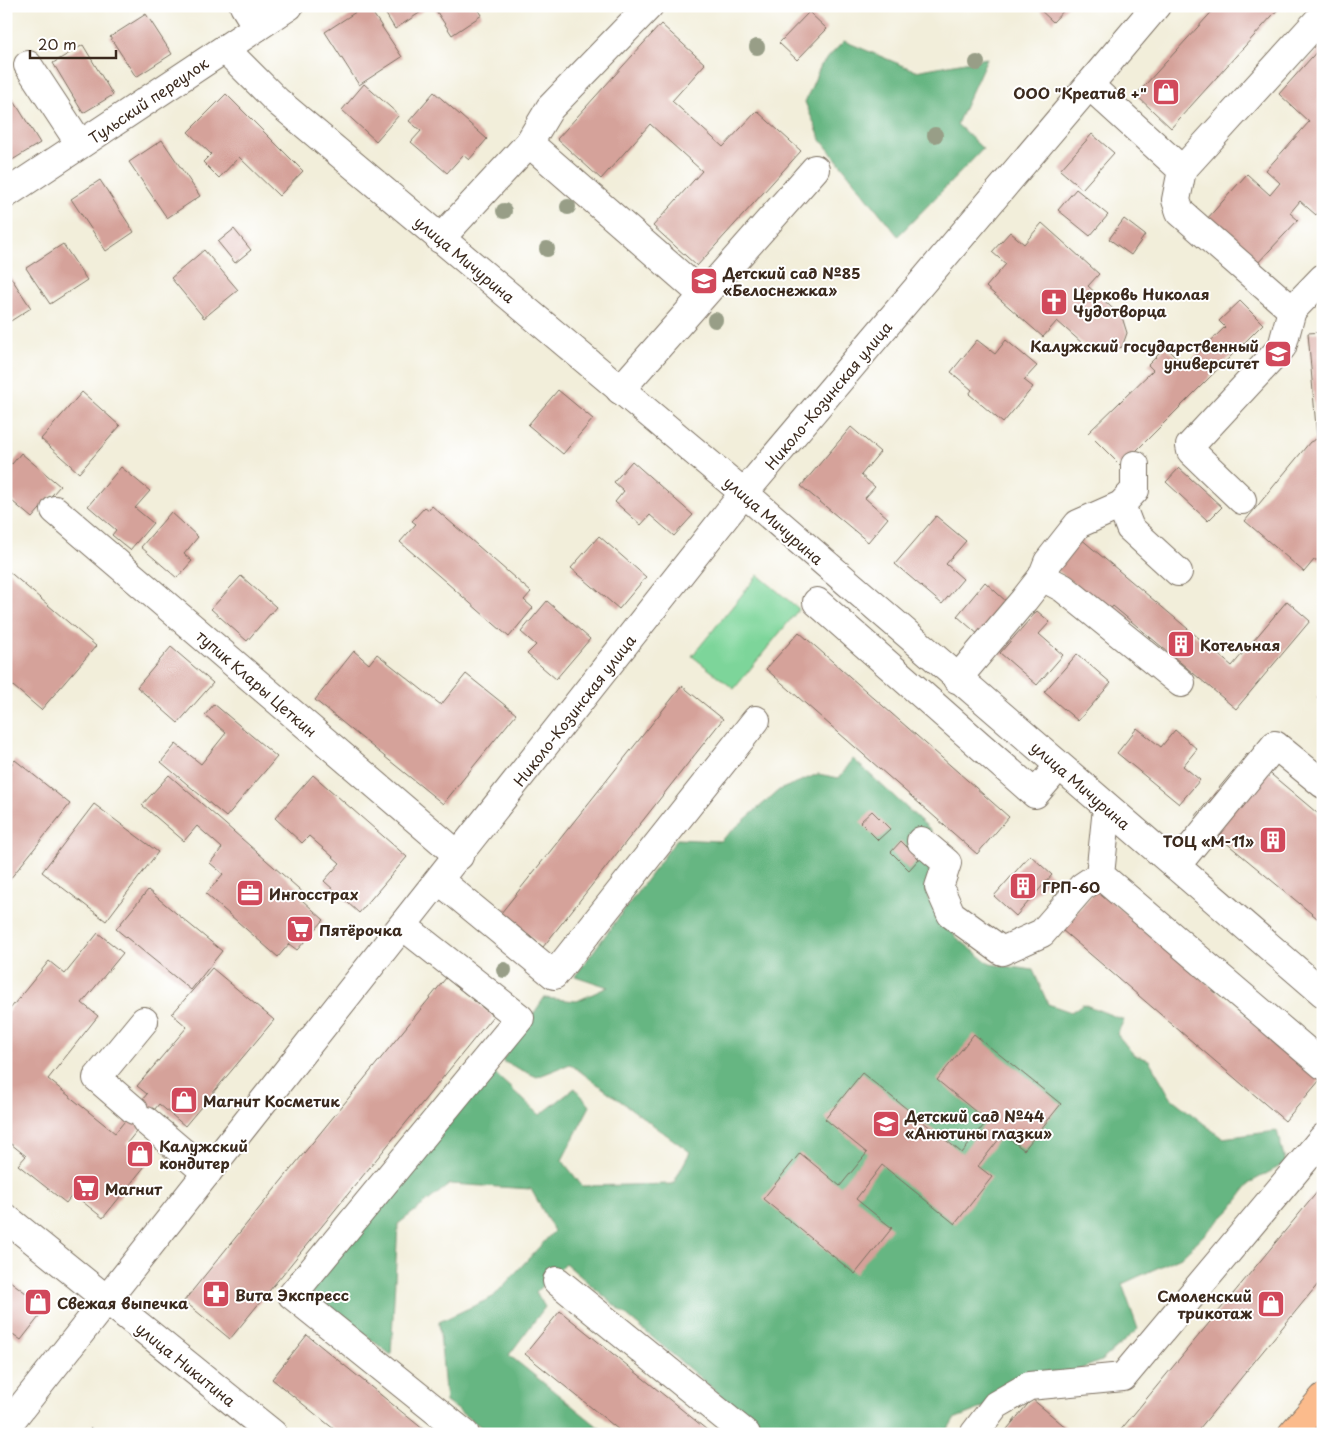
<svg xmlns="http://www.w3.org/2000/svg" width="1329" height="1440" font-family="'Playpen Sans',sans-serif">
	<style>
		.green { fill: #7dd59a; stroke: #5c805c }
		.forest { fill: #66b682; stroke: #507050 }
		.building { fill: #d5a29a }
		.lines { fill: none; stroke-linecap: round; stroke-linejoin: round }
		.minor-casing { stroke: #7b6f60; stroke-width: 30 }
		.major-casing { stroke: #7b6f60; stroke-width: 30 }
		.minor { stroke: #fff; stroke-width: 28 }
		.major { stroke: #fbbb8c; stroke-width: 28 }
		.tree { fill: #989e87 }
		.labels { text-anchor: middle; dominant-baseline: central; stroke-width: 4; stroke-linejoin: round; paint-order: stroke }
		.poi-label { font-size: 15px; font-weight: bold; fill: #3b2a1e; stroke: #fff; text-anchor: start }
		.street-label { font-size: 15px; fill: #3b2a1e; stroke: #fff }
	</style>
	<rect width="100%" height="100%" fill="#fff"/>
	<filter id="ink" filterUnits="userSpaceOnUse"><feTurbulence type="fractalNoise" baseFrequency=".02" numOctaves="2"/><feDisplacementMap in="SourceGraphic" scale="10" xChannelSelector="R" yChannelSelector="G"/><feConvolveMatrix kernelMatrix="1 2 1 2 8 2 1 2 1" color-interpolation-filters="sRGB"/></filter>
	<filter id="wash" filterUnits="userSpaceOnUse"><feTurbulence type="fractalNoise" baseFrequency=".0096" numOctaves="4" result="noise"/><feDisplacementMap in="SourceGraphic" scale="20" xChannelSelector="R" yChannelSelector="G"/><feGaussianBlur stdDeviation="1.12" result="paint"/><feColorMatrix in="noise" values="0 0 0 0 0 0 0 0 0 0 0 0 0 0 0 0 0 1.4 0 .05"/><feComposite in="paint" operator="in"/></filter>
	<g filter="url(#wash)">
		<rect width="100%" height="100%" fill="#f2eeda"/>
		<!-- green -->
		<polygon class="green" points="758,575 799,609 734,689 692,656"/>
		<!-- forest -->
		<g class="forest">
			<polygon points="844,41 916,71 987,58 957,124 983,149 898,236 821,140 805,102 821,65"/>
			<polygon points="853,759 931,830 928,899 956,937 990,964 1033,970 1048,1004 1071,1012 1083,1004 1124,1020 1117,1034 1134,1055 1149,1060 1171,1098 1222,1138 1277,1131 1286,1163 1251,1182 1231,1209 1181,1257 1122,1284 1138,1329 1101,1361 954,1419 945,1434 766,1434 565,1263 536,1292 545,1307 509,1355 607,1434 491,1434 446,1402 439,1322 493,1297 554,1231 531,1189 450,1184 398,1224 391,1355 311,1292 491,1070 540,1115 575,1088 590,1106 562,1160 582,1186 673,1184 690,1152 570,1064 537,1077 502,1061 544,998 577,1001 608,987 575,976 677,839 720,841 779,790 818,774 839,778"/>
		</g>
		<g id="blocks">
			<!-- building -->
			<g class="building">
				<polygon points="365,6 368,6 402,57 359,85 325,32"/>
				<polygon points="381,6 426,6 427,8 395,29"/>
				<polygon points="433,6 476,6 482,15 452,35"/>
				<polygon points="1036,6 1068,6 1053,22"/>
				<polygon points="1217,6 1281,6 1171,128 1136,95"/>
				<polygon points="809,12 827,29 797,60 779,43"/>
				<polygon points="146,14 172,54 136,77 110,37"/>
				<polygon points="661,24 705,64 672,101 723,147 757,111 801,151 697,266 653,226 702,171 650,124 601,179 557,139"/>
				<polygon points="83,45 113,95 83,113 53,63"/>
				<polygon points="1319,49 1323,52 1323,207 1316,215 1300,201 1290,213 1298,220 1256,265 1206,220 1247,174 1270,195 1280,183 1266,170 1309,122 1279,94"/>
				<polygon points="364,84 399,115 376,141 342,110"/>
				<polygon points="6,88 40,143 9,162 6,157"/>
				<polygon points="434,92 487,139 469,160 463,155 447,173 411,142 421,131 409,121"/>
				<polygon points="226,94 303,171 279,196 239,157 219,178 203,162 211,154 188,132"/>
				<polygon points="1092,134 1114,153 1082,189 1060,170"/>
				<polygon points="162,140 200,196 167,218 129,162"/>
				<polygon points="100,180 134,232 106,251 71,199"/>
				<polygon points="1076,189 1108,215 1090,236 1058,210"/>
				<polygon points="1124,219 1145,235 1131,255 1109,239"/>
				<polygon points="1042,223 1099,274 1088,286 1122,317 1127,333 1122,347 1107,352 1091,351 1057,321 1043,337 986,287 1006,264 992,252 1010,232 1024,244"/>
				<polygon points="234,229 251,250 235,263 218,242"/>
				<polygon points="63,244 87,280 50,304 26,268"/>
				<polygon points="204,250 238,290 204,318 171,278"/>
				<polygon points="6,270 31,308 6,324"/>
				<polygon points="1240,301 1263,324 1121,466 1088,433 1153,370 1148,365 1166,347 1185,366 1225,327 1219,321"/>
				<polygon points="1323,332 1323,560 1314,560 1304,572 1245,521 1310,442 1317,439 1308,333"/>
				<polygon points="977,340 995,354 1006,340 1037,366 1024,380 1033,387 1003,423 969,394 972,390 951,372"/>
				<polygon points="558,390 593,419 563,454 528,425"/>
				<polygon points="82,392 120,426 79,473 41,439"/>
				<polygon points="851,427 880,452 861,475 875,487 865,498 888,518 868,542 801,486"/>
				<polygon points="21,453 60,486 32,518 6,496 6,459 12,464"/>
				<polygon points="632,461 693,515 674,536 650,515 641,525 615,502 624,491 614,482"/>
				<polygon points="121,467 150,491 135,508 153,523 130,550 112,535 116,530 88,506"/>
				<polygon points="1179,468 1222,507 1208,521 1166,482"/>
				<polygon points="432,506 531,592 524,600 533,608 509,637 400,542 416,524 412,521 425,507 429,510"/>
				<polygon points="171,512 198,537 184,554 192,561 177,578 141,547"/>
				<polygon points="936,516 966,541 946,564 963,579 942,604 895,564"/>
				<polygon points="599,536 646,577 619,609 571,568"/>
				<polygon points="1080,538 1232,666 1287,601 1310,621 1236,709 1113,606 1107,613 1055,568"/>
				<polygon points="6,569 96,646 41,710 6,680"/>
				<polygon points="241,576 276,607 247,641 211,609"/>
				<polygon points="985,582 1008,603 980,636 957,616"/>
				<polygon points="547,601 590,639 556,679 527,654 536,645 521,632"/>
				<polygon points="1037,611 1050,622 1039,634 1063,655 1037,685 1000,653"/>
				<polygon points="799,632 1009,817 977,854 766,669"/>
				<polygon points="171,647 213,683 178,723 137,687"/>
				<polygon points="354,651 369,664 377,654 441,705 466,674 516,714 443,804 315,700"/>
				<polygon points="1077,654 1111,683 1078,721 1044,692"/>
				<polygon points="682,686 723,719 543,947 501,913"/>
				<polygon points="1323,691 1323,703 1317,698"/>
				<polygon points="214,704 277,757 226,817 161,762 176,744 201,764 226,733 205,715"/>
				<polygon points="1137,728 1161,747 1175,730 1197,749 1183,766 1200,780 1179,804 1117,753"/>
				<polygon points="1247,754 1323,818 1323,923 1195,817"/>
				<polygon points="15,760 70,804 6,884 6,771"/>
				<polygon points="169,775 306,895 302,900 324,920 297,950 289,944 278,957 206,894 223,874 210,863 222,848 197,826 184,841 142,805"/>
				<polygon points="313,775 407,857 359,913 324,881 340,863 309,836 302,843 275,818"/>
				<polygon points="94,804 158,852 106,921 42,872"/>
				<polygon points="872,811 890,829 878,840 860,822"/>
				<polygon points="901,841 919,859 909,870 891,852"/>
				<polygon points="1030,855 1052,875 1016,916 994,896"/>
				<polygon points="1097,889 1320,1080 1285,1121 1062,930"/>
				<polygon points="148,890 222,951 191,990 116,929"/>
				<polygon points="98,933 123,953 82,1003 98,1016 48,1079 115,1133 147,1094 137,1086 187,1027 172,1014 212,968 274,1020 185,1126 159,1104 127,1143 149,1161 103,1218 73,1194 66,1203 18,1165 26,1156 6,1140 6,1014 49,961 65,974"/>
				<polygon points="446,978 493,1016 230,1339 184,1301"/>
				<polygon points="974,1034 1061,1104 1024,1150 1003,1134 978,1166 992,1177 955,1224 882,1165 856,1199 892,1228 855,1274 763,1199 800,1153 840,1186 867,1153 825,1119 862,1073 962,1153 987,1121 937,1080"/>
				<polygon points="1323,1185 1323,1278 1195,1434 1121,1434 1119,1432"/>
				<polygon points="6,1278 46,1308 21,1340 6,1329"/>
				<polygon points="560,1311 712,1434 624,1434 525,1354"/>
				<polygon points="307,1335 429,1434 340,1434 272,1379"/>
				<polygon points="1032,1399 1074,1434 1003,1434"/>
				<polygon points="91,1428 98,1434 87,1434"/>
			</g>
		</g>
	</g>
	<g filter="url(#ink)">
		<use href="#blocks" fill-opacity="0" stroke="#7b6f60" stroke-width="1"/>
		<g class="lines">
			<!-- minor casing -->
			<g class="minor-casing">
				<g id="minor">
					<polyline points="244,6 257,27"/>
					<polyline points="225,49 277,101 744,493 1323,993"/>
					<polyline points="28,65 80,144"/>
					<polyline points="1089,85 1182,170 1176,200 1180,212 1292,310 1323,278"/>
					<polyline points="529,143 550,108 649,6"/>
					<polyline points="1182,170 1323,15"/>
					<polyline points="6,194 289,6"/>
					<polyline points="440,239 529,143 703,295"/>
					<polyline points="620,390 815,169"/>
					<polyline points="1242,500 1191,451 1190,446 1282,347 1292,310"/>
					<polyline points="1121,505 1130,528 1178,572"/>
					<polyline points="55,510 459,856"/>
					<polyline points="1042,577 1063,588 1181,683"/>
					<polyline points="817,602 1035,794 1059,766"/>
					<polyline points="957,679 1024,600 1042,577 1048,562 1078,524 1121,505 1135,490 1135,465"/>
					<polyline points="1107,808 1100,875 1323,1065"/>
					<polyline points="921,841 947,863 939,887 951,914 1002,951 1042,933 1082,887 1100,875"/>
					<polyline points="1176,866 1275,745 1323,784"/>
					<polyline points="440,881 554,975 756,720"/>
					<polyline points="403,926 520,1018 292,1295 465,1434"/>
					<polyline points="134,1110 97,1078 144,1021"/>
					<polyline points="146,1121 207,1173"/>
					<polyline points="6,1218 273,1434"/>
					<polyline points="557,1281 746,1434"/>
					<polyline points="6,1427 744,493 1156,6"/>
					<polyline points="974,1434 996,1405 1029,1386 1123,1377 1323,1138"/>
				</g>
			</g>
			<!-- major casing -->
			<g class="major-casing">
				<polyline id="major" points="1292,1434 1323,1398"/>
			</g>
			<!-- minor -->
			<use href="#minor" class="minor"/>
			<!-- major -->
			<use href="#major" class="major"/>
		</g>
		<!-- trees -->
		<g class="tree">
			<circle cx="757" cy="47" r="8"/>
			<circle cx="977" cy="63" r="8"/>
			<circle cx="935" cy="135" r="8"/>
			<circle cx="568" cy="207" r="8"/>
			<circle cx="504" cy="211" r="8"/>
			<circle cx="547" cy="249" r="8"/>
			<circle cx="715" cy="320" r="8"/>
			<circle cx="504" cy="970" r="8"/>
		</g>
	</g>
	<!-- icons -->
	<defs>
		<g id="shop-square" transform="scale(1.4375)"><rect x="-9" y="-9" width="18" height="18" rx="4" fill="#d1495b" stroke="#fff"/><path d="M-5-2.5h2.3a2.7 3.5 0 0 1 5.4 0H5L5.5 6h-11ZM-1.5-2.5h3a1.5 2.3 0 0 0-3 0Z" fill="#fff"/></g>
		<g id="school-square" transform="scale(1.4375)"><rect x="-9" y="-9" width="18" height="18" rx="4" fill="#d1495b" stroke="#fff"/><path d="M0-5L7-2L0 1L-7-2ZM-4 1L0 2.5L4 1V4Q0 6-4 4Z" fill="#fff"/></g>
		<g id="church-square" transform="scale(1.4375)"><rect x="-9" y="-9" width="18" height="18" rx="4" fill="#d1495b" stroke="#fff"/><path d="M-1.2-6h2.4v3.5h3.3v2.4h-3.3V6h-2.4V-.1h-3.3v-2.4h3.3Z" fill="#fff"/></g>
		<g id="university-square" transform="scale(1.4375)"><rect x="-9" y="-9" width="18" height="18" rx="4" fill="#d1495b" stroke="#fff"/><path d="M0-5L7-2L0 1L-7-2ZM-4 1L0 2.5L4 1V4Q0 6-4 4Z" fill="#fff"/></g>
		<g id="building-square" transform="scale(1.4375)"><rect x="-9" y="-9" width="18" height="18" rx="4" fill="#d1495b" stroke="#fff"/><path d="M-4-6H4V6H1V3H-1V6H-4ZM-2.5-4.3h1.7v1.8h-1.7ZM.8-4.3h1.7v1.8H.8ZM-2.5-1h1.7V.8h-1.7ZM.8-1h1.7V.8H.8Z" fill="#fff"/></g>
		<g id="office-square" transform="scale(1.4375)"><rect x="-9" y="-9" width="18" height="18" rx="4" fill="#d1495b" stroke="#fff"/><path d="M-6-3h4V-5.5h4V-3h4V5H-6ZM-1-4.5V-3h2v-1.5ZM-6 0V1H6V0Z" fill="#fff"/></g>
		<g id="supermarket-square" transform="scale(1.4375)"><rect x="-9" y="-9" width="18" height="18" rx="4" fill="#d1495b" stroke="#fff"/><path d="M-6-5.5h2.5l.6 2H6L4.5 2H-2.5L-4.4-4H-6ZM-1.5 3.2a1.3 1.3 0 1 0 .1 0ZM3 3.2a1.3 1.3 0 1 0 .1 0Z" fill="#fff"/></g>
		<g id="pharmacy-square" transform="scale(1.4375)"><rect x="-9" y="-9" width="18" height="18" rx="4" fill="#d1495b" stroke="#fff"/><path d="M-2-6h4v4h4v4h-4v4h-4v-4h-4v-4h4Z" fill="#fff"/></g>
	</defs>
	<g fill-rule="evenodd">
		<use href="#shop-square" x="1166" y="92"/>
		<use href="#school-square" x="704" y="281"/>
		<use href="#church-square" x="1054" y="302"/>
		<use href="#university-square" x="1278" y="354"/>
		<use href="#building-square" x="1181" y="644"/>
		<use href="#building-square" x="1273" y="840"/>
		<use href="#building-square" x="1023" y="886"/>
		<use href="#office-square" x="250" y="893"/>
		<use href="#supermarket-square" x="300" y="929"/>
		<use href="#shop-square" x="184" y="1100"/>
		<use href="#school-square" x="886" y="1124"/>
		<use href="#shop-square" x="140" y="1154"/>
		<use href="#supermarket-square" x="86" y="1188"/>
		<use href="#pharmacy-square" x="216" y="1294"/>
		<use href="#shop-square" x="38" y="1302"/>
		<use href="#shop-square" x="1271" y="1304"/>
	</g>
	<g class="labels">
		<!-- poi labels -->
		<g class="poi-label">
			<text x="1147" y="92" text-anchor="end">ООО "Креатив +"</text>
			<text x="723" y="272">Детский сад №85<tspan x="723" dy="17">«Белоснежка»</tspan></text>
			<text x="1073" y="293">Церковь Николая<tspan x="1073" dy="17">Чудотворца</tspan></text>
			<text x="1259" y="345" text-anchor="end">Калужский государственный<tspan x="1259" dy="17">университет</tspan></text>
			<text x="1200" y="644">Котельная</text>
			<text x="1254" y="840" text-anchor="end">ТОЦ «M-11»</text>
			<text x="1042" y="886">ГРП-60</text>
			<text x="269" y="893">Ингосстрах</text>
			<text x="319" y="929">Пятёрочка</text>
			<text x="203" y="1100">Магнит Косметик</text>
			<text x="905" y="1115">Детский сад №44<tspan x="905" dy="17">«Анютины глазки»</tspan></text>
			<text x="159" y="1145">Калужский<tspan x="159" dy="17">кондитер</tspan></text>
			<text x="105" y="1188">Магнит</text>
			<text x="235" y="1294">Вита Экспресс</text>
			<text x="1252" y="1295" text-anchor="end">Смоленский<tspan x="1252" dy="17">трикотаж</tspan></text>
			<text x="57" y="1302">Свежая выпечка</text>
		</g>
		<!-- street labels -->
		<g class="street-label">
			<text transform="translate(148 100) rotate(-34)">Тульский переулок</text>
			<text transform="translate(465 259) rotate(40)">улица Мичурина</text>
			<text transform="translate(828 395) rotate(-50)">Николо-Козинская улица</text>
			<text transform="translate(774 520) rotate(41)">улица Мичурина</text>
			<text transform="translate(257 683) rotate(41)">тупик Клары Цеткин</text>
			<text transform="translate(574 710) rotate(-52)">Николо-Козинская улица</text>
			<text transform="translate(1081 785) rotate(41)">улица Мичурина</text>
			<text transform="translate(186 1364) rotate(39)">улица Никитина</text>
		</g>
	</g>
	<!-- margin -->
	<rect width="1329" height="1440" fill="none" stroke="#fff" stroke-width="25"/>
	<!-- scale -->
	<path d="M30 50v8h86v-8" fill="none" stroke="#3b2a1e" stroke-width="2.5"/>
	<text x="38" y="50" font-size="15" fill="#3b2a1e" stroke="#ffffff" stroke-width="4" paint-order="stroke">20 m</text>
</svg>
